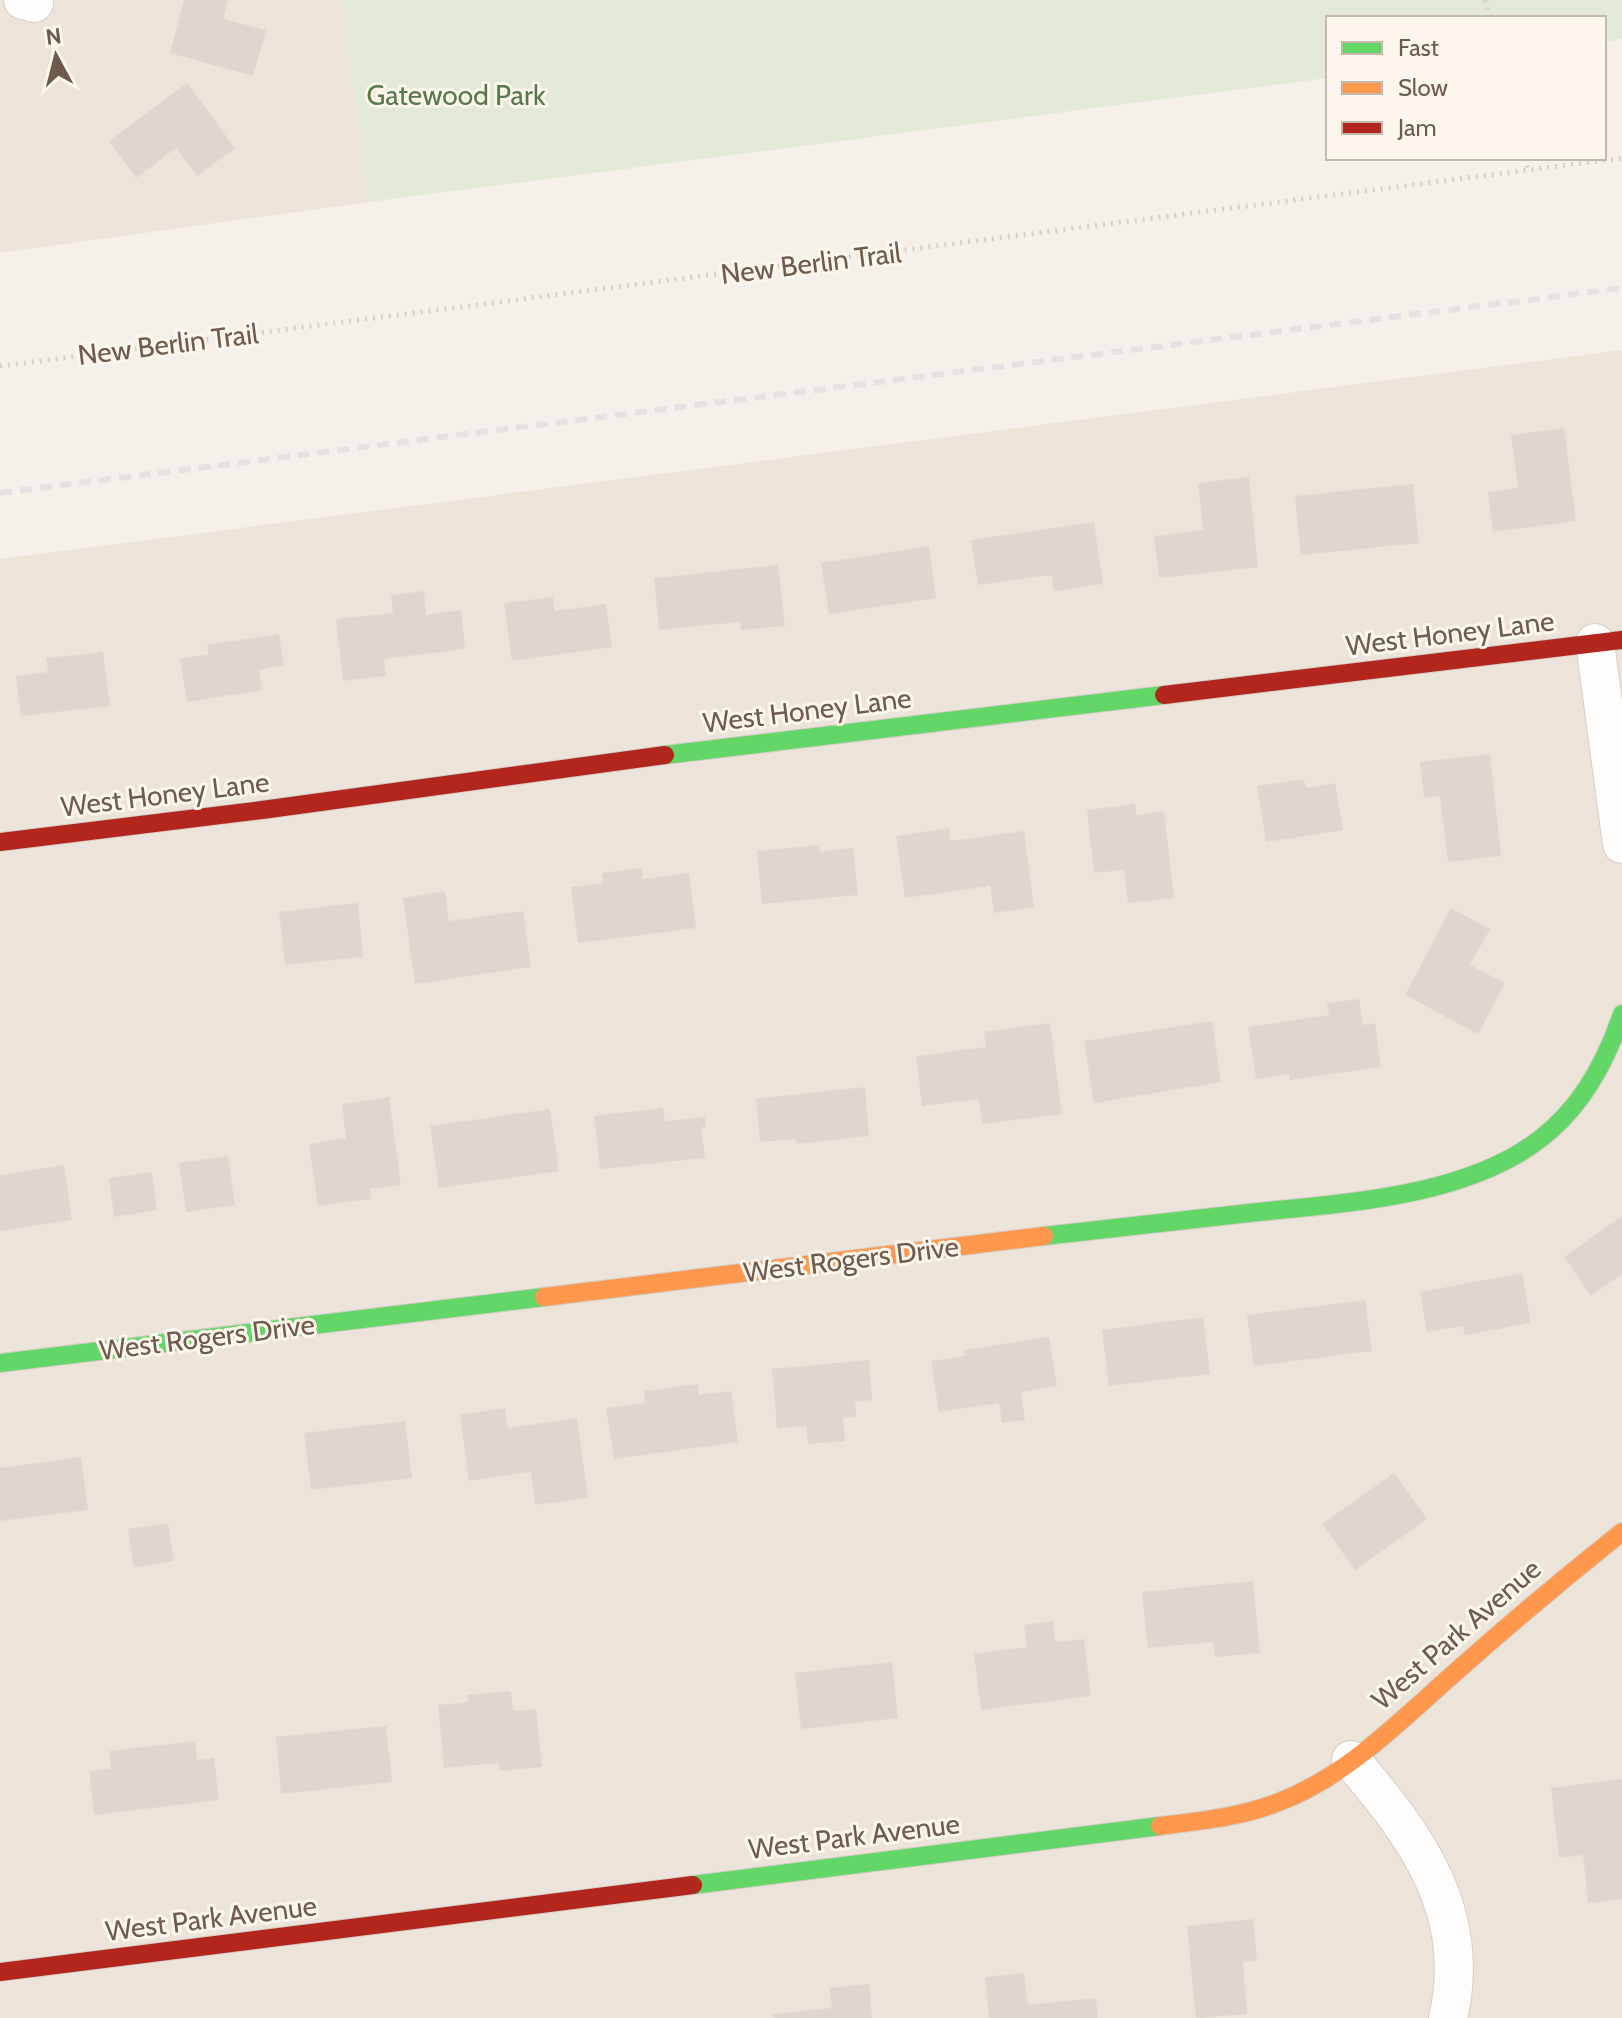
<svg xmlns="http://www.w3.org/2000/svg" width="1622" height="2018" font-family="Cabin,sans-serif">
	<style>
		.residential { fill: #ede4d9 }
		.green { fill: #e2ead7 }
		.building { fill: #ded7d0 }
		.lines { fill: none; stroke-linecap: round; stroke-linejoin: round }
		.street-casing { stroke: #d4cec9; stroke-width: 40 }
		.fast-casing { stroke: #d3cdc5; stroke-width: 20 }
		.slow-casing { stroke: #d3cdc5; stroke-width: 20 }
		.jam-casing { stroke: #d3cdc5; stroke-width: 20 }
		.path { stroke: #d6d0cb; stroke-width: 5; stroke-dasharray: 2 6; stroke-linecap: butt }
		.street { stroke: #fefdfc; stroke-width: 38 }
		.fast { stroke: #63d668; stroke-width: 18 }
		.slow { stroke: #ff974d; stroke-width: 18 }
		.jam { stroke: #b3261e; stroke-width: 18 }
		.rail { stroke: #e4e2e3; stroke-width: 6; stroke-dasharray: 12 8; stroke-linecap: butt }
		.labels { text-anchor: middle; dominant-baseline: central; stroke-width: 6; stroke-linejoin: round; paint-order: stroke }
		.park-label { font-size: 28px; fill: #57794b; stroke: #fcf6ec }
		.street-label { font-size: 28px; fill: #6f5b4e; stroke: #fcf6ec }
	</style>
	<rect width="100%" height="100%" fill="#f5f1ea"/>
	<!-- residential -->
	<g class="residential">
		<polygon points="0,0 342,0 369,202 0,253"/>
		<polygon points="1622,350 1622,2018 0,2018 0,559"/>
	</g>
	<!-- green -->
	<polygon class="green" points="342,0 1622,0 1622,39 1604,42 1604,18 1328,18 1328,78 369,202"/>
	<!-- building -->
	<g class="building">
		<polygon points="184,0 228,0 223,19 266,30 253,76 170,53"/>
		<polygon points="187,83 235,148 197,176 176,148 136,178 109,141"/>
		<polygon points="1564,428 1576,521 1493,532 1488,492 1518,488 1511,435"/>
		<polygon points="1249,477 1258,567 1159,578 1154,536 1203,530 1198,483"/>
		<polygon points="1413,484 1419,543 1301,555 1295,496"/>
		<polygon points="1094,522 1103,584 1054,591 1052,575 978,585 971,540"/>
		<polygon points="929,546 936,598 829,614 821,563"/>
		<polygon points="778,565 785,626 741,630 740,622 659,630 654,578"/>
		<polygon points="424,591 426,615 461,610 465,649 384,659 386,676 343,681 336,619 393,613 391,595"/>
		<polygon points="553,597 555,611 606,604 612,647 512,661 504,603"/>
		<polygon points="279,634 284,665 259,670 262,690 187,702 180,659 209,654 207,645"/>
		<polygon points="103,652 110,706 21,716 16,676 48,672 46,658"/>
		<polygon points="1490,754 1501,856 1448,862 1440,796 1424,798 1420,762"/>
		<polygon points="1304,779 1306,788 1335,783 1343,830 1266,842 1257,786"/>
		<polygon points="1135,804 1136,815 1164,811 1174,898 1128,903 1124,870 1094,873 1087,810"/>
		<polygon points="949,828 950,841 1024,831 1034,907 994,913 990,886 905,898 896,836"/>
		<polygon points="819,845 820,852 853,848 858,895 762,904 757,851"/>
		<polygon points="642,868 643,879 689,873 696,928 578,943 571,887 603,883 602,873"/>
		<polygon points="445,891 449,921 523,911 531,967 415,984 403,898"/>
		<polygon points="358,903 363,957 285,965 279,912"/>
		<polygon points="1451,908 1490,929 1470,965 1505,983 1478,1034 1405,995"/>
		<polygon points="1359,999 1363,1025 1375,1023 1381,1067 1290,1080 1289,1074 1256,1079 1248,1027 1329,1015 1327,1003"/>
		<polygon points="1212,1021 1221,1082 1094,1103 1084,1041"/>
		<polygon points="1050,1023 1062,1114 982,1124 979,1099 922,1106 916,1056 986,1047 984,1032"/>
		<polygon points="865,1087 869,1136 796,1144 795,1139 760,1142 756,1099"/>
		<polygon points="389,1097 401,1185 370,1189 371,1199 318,1206 309,1144 346,1138 342,1104"/>
		<polygon points="663,1108 665,1121 705,1117 706,1127 701,1127 705,1158 600,1169 594,1116"/>
		<polygon points="550,1109 559,1171 439,1188 430,1126"/>
		<polygon points="228,1156 235,1205 186,1212 179,1163"/>
		<polygon points="64,1165 72,1220 0,1231 0,1175"/>
		<polygon points="152,1172 157,1210 114,1217 109,1178"/>
		<polygon points="1622,1216 1622,1274 1591,1296 1564,1257"/>
		<polygon points="1522,1273 1531,1323 1464,1335 1463,1326 1427,1332 1420,1292"/>
		<polygon points="1365,1300 1372,1351 1254,1366 1247,1315"/>
		<polygon points="1203,1317 1210,1374 1109,1386 1102,1330"/>
		<polygon points="1049,1337 1057,1386 1021,1392 1025,1420 1002,1423 999,1403 939,1412 931,1361 965,1356 964,1350"/>
		<polygon points="869,1360 872,1400 855,1402 856,1417 843,1418 845,1441 808,1444 806,1426 777,1428 772,1369"/>
		<polygon points="698,1384 699,1395 731,1391 738,1442 614,1459 606,1408 645,1403 644,1391"/>
		<polygon points="505,1408 508,1428 577,1418 588,1498 535,1505 531,1472 469,1481 460,1415"/>
		<polygon points="405,1421 412,1478 311,1490 304,1433"/>
		<polygon points="81,1457 88,1510 0,1521 0,1468"/>
		<polygon points="1394,1473 1427,1519 1355,1570 1322,1524"/>
		<polygon points="168,1523 174,1561 134,1567 128,1529"/>
		<polygon points="1253,1581 1260,1653 1215,1657 1213,1642 1148,1648 1142,1592"/>
		<polygon points="1053,1621 1055,1642 1084,1639 1091,1696 981,1710 974,1654 1027,1647 1024,1625"/>
		<polygon points="892,1662 898,1718 801,1729 795,1673"/>
		<polygon points="511,1691 513,1711 536,1709 542,1767 500,1771 499,1763 444,1768 438,1705 468,1702 467,1695"/>
		<polygon points="386,1726 392,1782 281,1794 276,1737"/>
		<polygon points="195,1741 197,1760 214,1758 219,1800 94,1815 89,1771 111,1769 109,1751"/>
		<polygon points="1622,1779 1622,1899 1588,1903 1583,1855 1559,1858 1551,1788"/>
		<polygon points="1253,1919 1257,1961 1243,1962 1247,2014 1196,2018 1187,1926"/>
		<polygon points="1024,1973 1028,2005 1096,1998 1098,2018 989,2018 985,1977"/>
		<polygon points="869,1984 872,2018 773,2018 773,2014 832,2008 829,1988"/>
	</g>
	<g class="lines">
		<!-- street casing -->
		<g class="street-casing">
			<g id="street">
				<polyline points="23,0 34,3"/>
				<polyline points="1595,643 1622,844"/>
				<path d="M1351,1760C1416,1836 1473,1912 1448,2018"/>
			</g>
		</g>
		<!-- fast casing -->
		<g class="fast-casing">
			<g id="fast">
				<polyline points="665,755 1164,695"/>
				<path d="M1044,1236C1113,1228 1181,1220 1249,1213C1342,1203 1464,1198 1540,1139C1581,1108 1606,1062 1622,1014"/>
				<polyline points="0,1363 544,1297"/>
				<polyline points="693,1885 1160,1826"/>
			</g>
		</g>
		<!-- slow casing -->
		<g class="slow-casing">
			<g id="slow">
				<polyline points="544,1297 1044,1236"/>
				<path d="M1160,1826C1200,1821 1241,1817 1279,1802C1345,1777 1398,1723 1450,1677C1506,1627 1563,1579 1622,1532"/>
			</g>
		</g>
		<!-- jam casing -->
		<g class="jam-casing">
			<g id="jam">
				<polyline points="1164,695 1622,640"/>
				<polyline points="0,842 262,810 665,755"/>
				<polyline points="0,1972 693,1885"/>
			</g>
		</g>
		<!-- path -->
		<g class="path">
			<polyline points="1485,0 1490,18"/>
			<polyline points="1525,158 1528,169"/>
			<polyline points="0,366 1622,158"/>
		</g>
		<!-- street -->
		<use href="#street" class="street"/>
		<!-- fast -->
		<use href="#fast" class="fast"/>
		<!-- slow -->
		<use href="#slow" class="slow"/>
		<!-- jam -->
		<use href="#jam" class="jam"/>
		<!-- rail -->
		<polyline class="rail" points="0,493 1622,288"/>
	</g>
	<g class="labels">
		<!-- park labels -->
		<g class="park-label">
			<text x="456" y="95">Gatewood Park</text>
		</g>
		<!-- street labels -->
		<g class="street-label">
			<text transform="translate(811 263) rotate(-7)">New Berlin Trail</text>
			<text transform="translate(168 344) rotate(-7)">New Berlin Trail</text>
			<text transform="translate(1450 633) rotate(-7)">West Honey Lane</text>
			<text transform="translate(807 710) rotate(-7)">West Honey Lane</text>
			<text transform="translate(165 794) rotate(-7)">West Honey Lane</text>
			<text transform="translate(851 1259) rotate(-7)">West Rogers Drive</text>
			<text transform="translate(207 1337) rotate(-7)">West Rogers Drive</text>
			<text transform="translate(1456 1634) rotate(-41)">West Park Avenue</text>
			<text transform="translate(854 1836) rotate(-7)">West Park Avenue</text>
			<text transform="translate(211 1918) rotate(-7)">West Park Avenue</text>
		</g>
	</g>
	<!-- legend -->
	<rect x="1326" y="16" width="280" height="144" fill="#fcf6ec" stroke="#c4b8ad" stroke-width="2"/>
	<rect x="1342" y="42" width="40" height="12" fill="#63d668" stroke="#c4b8ad" stroke-width="2"/>
	<text x="1398" y="56" font-size="24" fill="#6f5b4e">Fast</text>
	<rect x="1342" y="82" width="40" height="12" fill="#ff974d" stroke="#c4b8ad" stroke-width="2"/>
	<text x="1398" y="96" font-size="24" fill="#6f5b4e">Slow</text>
	<rect x="1342" y="122" width="40" height="12" fill="#b3261e" stroke="#c4b8ad" stroke-width="2"/>
	<text x="1398" y="136" font-size="24" fill="#6f5b4e">Jam</text>
	<!-- north arrow -->
	<g transform="translate(56 56) rotate(353)" stroke="#fcf6ec" stroke-width="6" paint-order="stroke">
	<path d="M0-6L14 30L0 20L-14 30Z" fill="#6f5b4e"/>
	<text y="-12" font-size="22" font-weight="bold" text-anchor="middle" fill="#6f5b4e">N</text>
	</g>
</svg>
